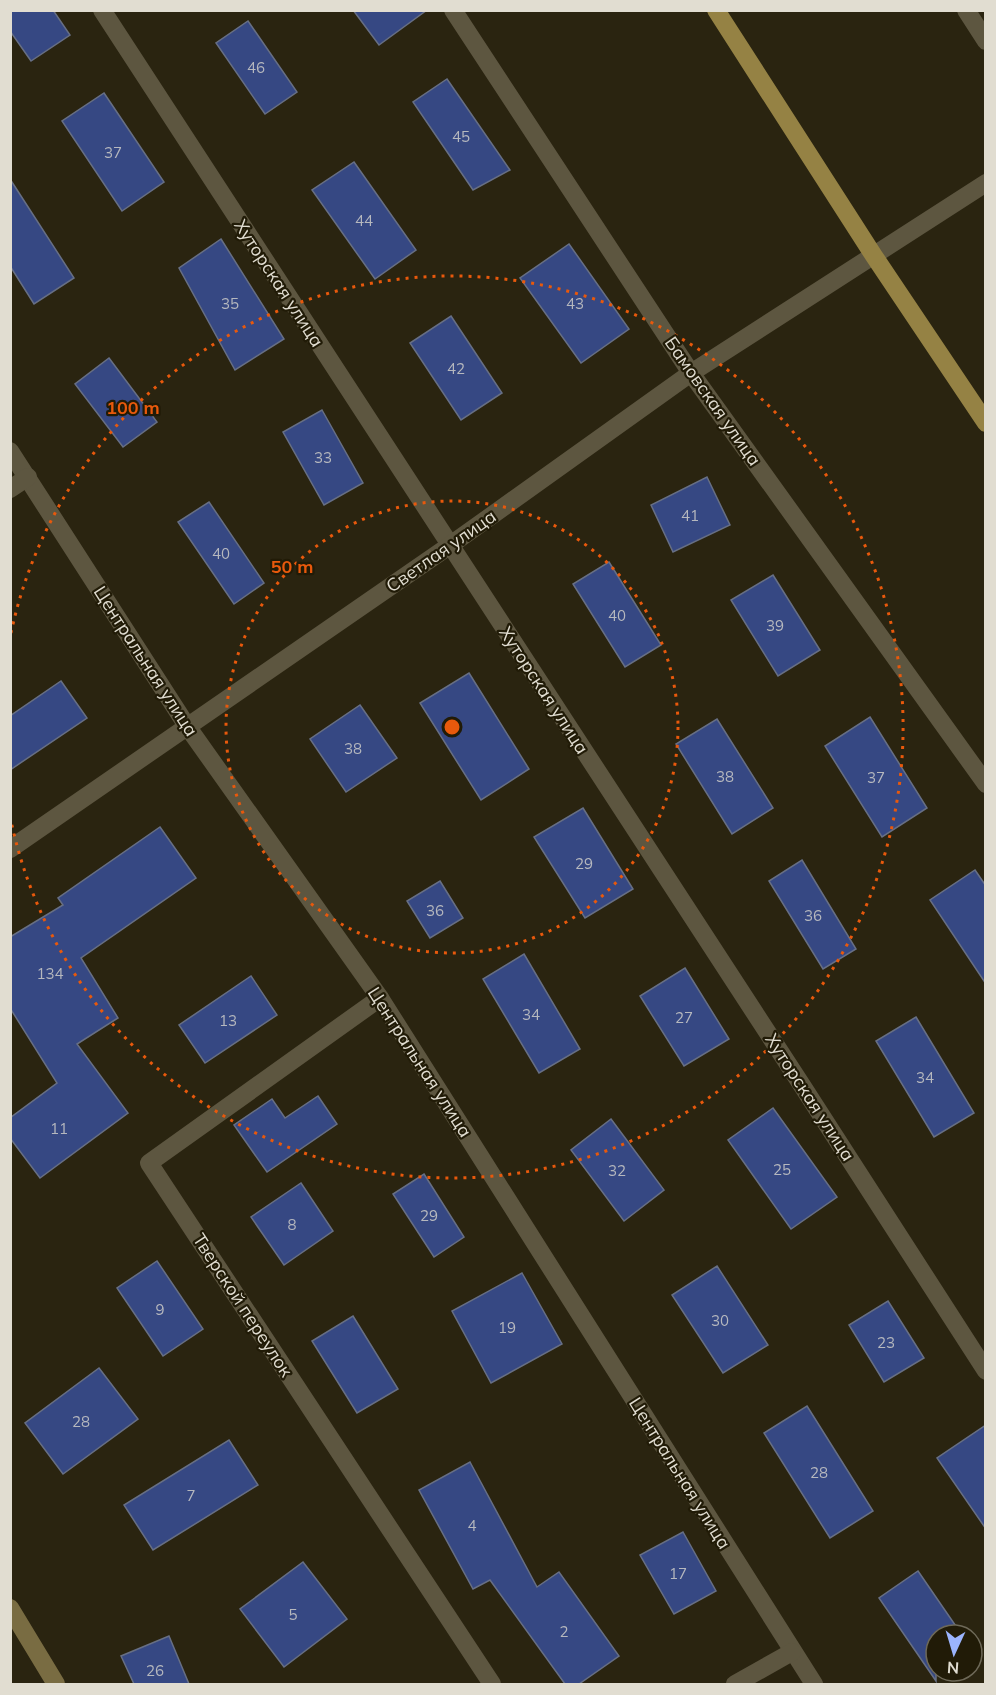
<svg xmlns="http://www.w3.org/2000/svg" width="996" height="1695" font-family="Mulish,sans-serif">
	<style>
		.building { fill: #364883; stroke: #676f84; stroke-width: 1.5 }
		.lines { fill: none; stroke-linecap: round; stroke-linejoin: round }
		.street { stroke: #5d5640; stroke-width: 18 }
		.secondary { stroke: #796c42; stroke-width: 18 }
		.primary { stroke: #958244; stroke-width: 18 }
		.ring { fill: none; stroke: #e8590c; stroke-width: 3; stroke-dasharray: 3 6 }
		.labels { text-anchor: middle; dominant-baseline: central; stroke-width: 4.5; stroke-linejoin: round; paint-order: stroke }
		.number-label { font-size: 15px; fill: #b6b8be }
		.street-label { font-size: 18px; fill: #e1ddd1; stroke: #211b07 }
		.centre { fill: #e8590c; stroke: #211b07; stroke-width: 3 }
		.ring-label { font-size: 18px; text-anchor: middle; font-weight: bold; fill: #e8590c; stroke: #211b07; stroke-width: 4.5; stroke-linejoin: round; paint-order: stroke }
	</style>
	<rect width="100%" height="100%" fill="#2a2410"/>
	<!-- building -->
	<g class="building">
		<polygon points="10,10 53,10 70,35 31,61 10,31"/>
		<polygon points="353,10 427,10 379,45"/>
		<polygon points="248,21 297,92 265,114 216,43"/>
		<polygon points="447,79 510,170 473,190 413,102"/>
		<polygon points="104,93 164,182 122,211 62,121"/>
		<polygon points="354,162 416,250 375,279 312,190"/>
		<polygon points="10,179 74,278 34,304 10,266"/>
		<polygon points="221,239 284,339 235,370 179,268"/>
		<polygon points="569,244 629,329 581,363 520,278"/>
		<polygon points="451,316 502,393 461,420 410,343"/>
		<polygon points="109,358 157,422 123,447 75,384"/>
		<polygon points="322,410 363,483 324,505 283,432"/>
		<polygon points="707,477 730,525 673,552 651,505"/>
		<polygon points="209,502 264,583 234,604 178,522"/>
		<polygon points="609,562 661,645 625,667 573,584"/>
		<polygon points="773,575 820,650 778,676 731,600"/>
		<polygon points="469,673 529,769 481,800 420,703"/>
		<polygon points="61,681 87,718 10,770 10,716"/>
		<polygon points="360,705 397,758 346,792 310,739"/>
		<polygon points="870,717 927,808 882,837 825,746"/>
		<polygon points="717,719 773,808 732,834 676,744"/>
		<polygon points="583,808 633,889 585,918 534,837"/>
		<polygon points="160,827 196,878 81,958 118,1018 77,1044 128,1113 40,1178 10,1138 10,1118 57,1083 10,1008 10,937 63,905 58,898"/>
		<polygon points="802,860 856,949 823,969 769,881"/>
		<polygon points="975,870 986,886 986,984 930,900"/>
		<polygon points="440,881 463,918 430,938 407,901"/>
		<polygon points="524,954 580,1049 539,1073 483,979"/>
		<polygon points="685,968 729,1039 684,1066 640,996"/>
		<polygon points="251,976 277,1015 205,1063 179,1025"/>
		<polygon points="916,1017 974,1113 934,1137 876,1041"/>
		<polygon points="318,1096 337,1124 267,1172 234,1125 272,1099 285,1118"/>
		<polygon points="773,1108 837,1197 791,1229 728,1140"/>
		<polygon points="611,1119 664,1190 624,1221 571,1150"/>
		<polygon points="424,1174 464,1237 434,1257 393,1194"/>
		<polygon points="301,1183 333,1231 284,1265 251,1217"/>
		<polygon points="157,1261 203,1329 163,1356 117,1288"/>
		<polygon points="717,1266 768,1345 723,1373 672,1295"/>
		<polygon points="522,1273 562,1344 491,1383 452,1311"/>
		<polygon points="888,1301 924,1358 884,1382 849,1325"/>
		<polygon points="353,1316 398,1389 357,1413 312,1341"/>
		<polygon points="99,1368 138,1419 63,1474 25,1423"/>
		<polygon points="807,1406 873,1511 830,1538 764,1433"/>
		<polygon points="986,1425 986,1529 937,1458"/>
		<polygon points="229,1440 258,1485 153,1550 124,1505"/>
		<polygon points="470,1462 537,1587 559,1572 619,1656 579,1684 565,1684 490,1580 473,1589 419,1490"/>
		<polygon points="683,1532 716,1591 674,1614 640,1555"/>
		<polygon points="303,1562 347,1619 284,1667 240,1609"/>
		<polygon points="918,1571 962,1635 936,1635 936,1681 879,1598"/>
		<polygon points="169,1636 189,1684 134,1684 121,1656"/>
	</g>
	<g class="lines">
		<!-- street -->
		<g class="street">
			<polyline points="102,10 803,1087 986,1371"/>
			<polyline points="453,10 691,373 986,784"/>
			<polyline points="966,10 986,41"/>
			<polyline points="10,451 187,726 380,998 814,1684"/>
			<polyline points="10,489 28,477"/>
			<polyline points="10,849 449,546 691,373 986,183"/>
			<polyline points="380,998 149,1163 492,1684"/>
			<polyline points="735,1684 792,1652"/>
		</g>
		<!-- secondary -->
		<polyline class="secondary" points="10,1608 56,1684"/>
		<!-- primary -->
		<polyline class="primary" points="716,10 874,256 986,423"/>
	</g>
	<!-- distance rings -->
	<g class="ring">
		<circle cx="452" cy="727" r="226"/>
		<path d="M11 633A451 451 0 1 1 11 821"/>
	</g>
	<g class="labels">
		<!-- number labels -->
		<g class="number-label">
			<text x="256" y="67">46</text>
			<text x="461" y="136">45</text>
			<text x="113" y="152">37</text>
			<text x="364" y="220">44</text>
			<text x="230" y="303">35</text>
			<text x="575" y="303">43</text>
			<text x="456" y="368">42</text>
			<text x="323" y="457">33</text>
			<text x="690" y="515">41</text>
			<text x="221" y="553">40</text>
			<text x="617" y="615">40</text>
			<text x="775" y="625">39</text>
			<text x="353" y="748">38</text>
			<text x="725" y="776">38</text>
			<text x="876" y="777">37</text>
			<text x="584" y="863">29</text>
			<text x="435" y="910">36</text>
			<text x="813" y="915">36</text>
			<text x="50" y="973">134</text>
			<text x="531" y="1014">34</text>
			<text x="684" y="1017">27</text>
			<text x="228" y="1020">13</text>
			<text x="925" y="1077">34</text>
			<text x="59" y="1128">11</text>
			<text x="782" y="1169">25</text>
			<text x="617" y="1170">32</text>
			<text x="429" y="1215">29</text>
			<text x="292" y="1224">8</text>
			<text x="160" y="1309">9</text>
			<text x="720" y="1320">30</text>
			<text x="507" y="1327">19</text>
			<text x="886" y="1342">23</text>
			<text x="81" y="1421">28</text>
			<text x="819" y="1472">28</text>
			<text x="191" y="1495">7</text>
			<text x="472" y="1525">4</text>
			<text x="678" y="1573">17</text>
			<text x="293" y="1614">5</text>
			<text x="564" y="1631">2</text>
			<text x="155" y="1670">26</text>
		</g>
		<!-- street labels -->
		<g class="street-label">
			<text transform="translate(279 283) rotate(57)">Хуторская улица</text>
			<text transform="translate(713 401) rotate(55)">Бамовская улица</text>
			<text transform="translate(441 551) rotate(-35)">Светлая улица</text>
			<text transform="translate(146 661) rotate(57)">Центральная улица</text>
			<text transform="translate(544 690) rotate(57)">Хуторская улица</text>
			<text transform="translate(420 1062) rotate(57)">Центральная улица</text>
			<text transform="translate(810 1097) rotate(57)">Хуторская улица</text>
			<text transform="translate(243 1305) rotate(57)">Тверской переулок</text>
			<text transform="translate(680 1473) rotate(58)">Центральная улица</text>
		</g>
	</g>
	<circle cx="452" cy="727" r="9" class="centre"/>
	<g class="ring-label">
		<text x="133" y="414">100 m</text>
		<text x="292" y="573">50 m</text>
	</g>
	<!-- border -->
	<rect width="996" height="1695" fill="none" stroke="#e1ddd1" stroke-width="24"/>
	<!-- north arrow -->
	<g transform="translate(954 1653) rotate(184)"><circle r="28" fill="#211b07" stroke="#6e6958" stroke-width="1.5"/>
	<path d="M0-4.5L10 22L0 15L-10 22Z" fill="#9bb4fd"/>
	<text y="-9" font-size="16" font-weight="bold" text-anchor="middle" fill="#e1ddd1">N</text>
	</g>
</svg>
